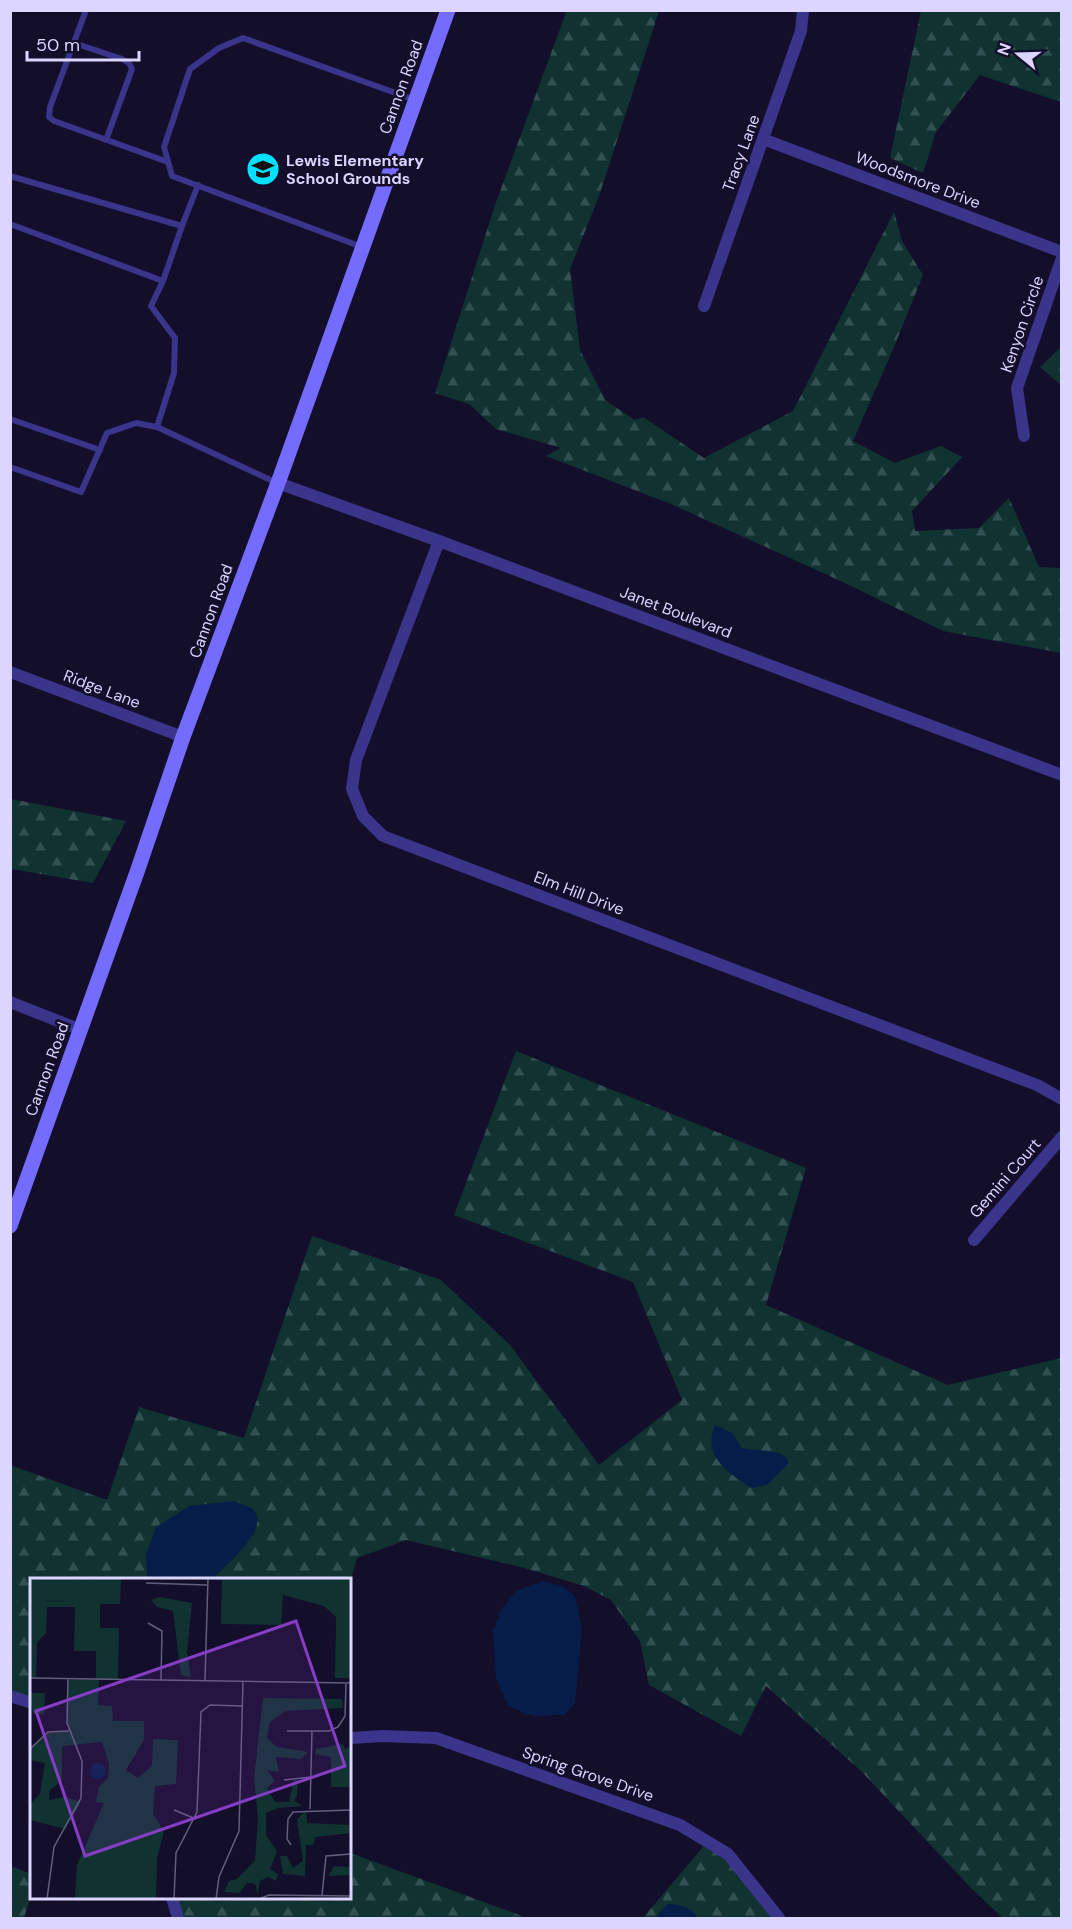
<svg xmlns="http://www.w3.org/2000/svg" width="1072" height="1929" font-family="'DM Sans',sans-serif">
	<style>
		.forest { fill: url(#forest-firs) }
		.water { fill: #061d49 }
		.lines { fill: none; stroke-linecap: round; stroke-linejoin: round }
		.lane { stroke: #3a358b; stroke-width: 6 }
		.street { stroke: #3a358b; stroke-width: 12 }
		.secondary { stroke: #736cff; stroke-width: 15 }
		.labels { text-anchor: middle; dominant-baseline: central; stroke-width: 5; stroke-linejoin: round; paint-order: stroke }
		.street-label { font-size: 16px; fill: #dbd5ff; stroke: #130e29 }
		.poi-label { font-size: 16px; font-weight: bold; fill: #dbd5ff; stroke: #130e29; text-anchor: start }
		.inset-road { fill: none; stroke: #635e7f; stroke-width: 1.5 }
		.view { fill: #853dc5; fill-opacity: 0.15; stroke: #853dc5; stroke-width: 3 }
		.inset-edge { fill: none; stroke: #dbd5ff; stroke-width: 3 }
	</style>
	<defs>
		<pattern id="forest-firs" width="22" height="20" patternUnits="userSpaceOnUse" patternTransform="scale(1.5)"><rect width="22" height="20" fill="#103332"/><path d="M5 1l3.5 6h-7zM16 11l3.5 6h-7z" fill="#325051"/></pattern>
	</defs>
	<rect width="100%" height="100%" fill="#130e29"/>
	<!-- forest -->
	<g class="forest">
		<polygon points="567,10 659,11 599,196 570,269 580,350 605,400 635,420 643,417 704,458 793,411 894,212 902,241 923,275 894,347 853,441 895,463 941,446 962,457 912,511 915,531 979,528 1009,498 1039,567 1061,568 1061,653 943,631 845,583 671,504 546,456 561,448 496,429 469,404 435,393 495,205"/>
		<polygon points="921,11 1061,11 1061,102 980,75 936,132 923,173 890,158"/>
		<polygon points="1060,348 1062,349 1061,385 1040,367"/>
		<polygon points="11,799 126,821 93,883 11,869"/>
		<polygon points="516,1051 806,1168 766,1305 948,1385 1061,1358 1061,1918 1003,1918 972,1889 861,1771 766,1686 741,1736 649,1685 640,1641 611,1600 584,1586 521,1567 406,1540 357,1558 350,1583 350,1580 212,1579 237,1555 254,1533 258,1519 146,1555 148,1579 32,1580 31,1701 11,1693 10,1465 107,1500 139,1407 244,1438 312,1236 441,1280 510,1345 599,1465 682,1400 633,1282 454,1215"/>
		<path d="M708,1841L779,1918H698C691,1907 681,1905 668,1904L656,1918H643Z"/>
		<polygon points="350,1853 522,1916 522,1918 178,1918 172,1898 350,1898"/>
		<polygon points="11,1866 31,1874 31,1896 24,1918 11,1918"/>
	</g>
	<!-- water -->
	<g class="water">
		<path d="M715,1425L732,1433L742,1448L779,1453L787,1458L788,1464L767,1485L752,1488C729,1474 701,1455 715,1425Z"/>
		<path d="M234,1501L253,1509C255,1512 257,1515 257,1518C260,1538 224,1566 212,1579H148L146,1555L156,1527L189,1506Z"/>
		<polygon points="542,1581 563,1586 575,1596 582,1629 575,1703 565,1715 533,1716 508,1706 496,1677 493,1632 501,1609 517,1591"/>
		<path d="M668,1904C681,1905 691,1907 698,1918H656L661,1910Z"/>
	</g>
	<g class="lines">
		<!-- lane -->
		<g class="lane">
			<polyline points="86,10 50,107 49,117 54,121 168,162"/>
			<polyline points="74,43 122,59 129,63 132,69 106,140"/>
			<polyline points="10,176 182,226 163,281 151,306 175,338 174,373 157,427"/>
			<polyline points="10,224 163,281"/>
			<polyline points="182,226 198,185"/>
			<polyline points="362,247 172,176 164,147 190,69 219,48 243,38 415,100"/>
			<polyline points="10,419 100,450"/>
			<polyline points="10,467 81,492 107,433 136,423 157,427 277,483"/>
		</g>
		<!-- street -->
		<g class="street">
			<polyline points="763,139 1062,252"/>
			<polyline points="704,306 801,31 803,10"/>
			<polyline points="1024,436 1017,388 1062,258"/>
			<polyline points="278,483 439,541 1062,775"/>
			<polyline points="439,541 356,760 352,789 363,816 383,836 1037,1085 1062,1099"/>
			<polyline points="10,672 183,737"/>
			<polyline points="10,1002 81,1030"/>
			<polyline points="974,1240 1062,1137"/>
			<polyline points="10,1696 32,1703"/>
			<polyline points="350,1738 383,1736 436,1738 680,1825 728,1854 779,1918"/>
			<polyline points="172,1898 178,1918"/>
		</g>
		<!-- secondary -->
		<polyline class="secondary" points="10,1226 137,872 183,737 278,483 448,10"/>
	</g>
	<!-- icons -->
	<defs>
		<g id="school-disc" transform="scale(1.725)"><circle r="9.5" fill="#01e1ff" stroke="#130e29"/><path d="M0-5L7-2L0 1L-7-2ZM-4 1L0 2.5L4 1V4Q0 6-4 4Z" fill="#111"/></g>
	</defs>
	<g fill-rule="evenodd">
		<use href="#school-disc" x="263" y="169"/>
	</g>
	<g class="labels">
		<!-- street labels -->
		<g class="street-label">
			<text transform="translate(401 87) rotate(-70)">Cannon Road</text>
			<text transform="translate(741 153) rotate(-70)">Tracy Lane</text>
			<text transform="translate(918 180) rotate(21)">Woodsmore Drive</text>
			<text transform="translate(1022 324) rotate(-71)">Kenyon Circle</text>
			<text transform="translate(211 611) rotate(-70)">Cannon Road</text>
			<text transform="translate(676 612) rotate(21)">Janet Boulevard</text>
			<text transform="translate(102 689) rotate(21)">Ridge Lane</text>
			<text transform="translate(579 893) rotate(21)">Elm Hill Drive</text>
			<text transform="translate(47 1069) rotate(-70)">Cannon Road</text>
			<text transform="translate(1005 1178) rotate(-49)">Gemini Court</text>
			<text transform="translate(588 1774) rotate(19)">Spring Grove Drive</text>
		</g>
		<!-- poi labels -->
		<g class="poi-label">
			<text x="286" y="160">Lewis Elementary<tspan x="286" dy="18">School Grounds</tspan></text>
		</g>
	</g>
	<!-- overview -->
	<g transform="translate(30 1578)">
		<rect width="321" height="321" fill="#130e29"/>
		<path d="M9,3H44V23L8,22Z" fill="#103332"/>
		<path d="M0,0H91L90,26H70V50H89L88,102H69L68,127L82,128L83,143H114V162L96,192L108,200L122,188L123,161L148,162L146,206L125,208L123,236L134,253L127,280L126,321H22L20,319L45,320L47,287L74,225L66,224L69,209L78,200L79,186L72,164L32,168V203L20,212L19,222L36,219L50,224L49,228L35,251L0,242V226L10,216L15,185L0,182V171L18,154L38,153V102L66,101V73H44L45,29H17L16,55L7,64L6,100H0ZM9,3L44,4L43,23L9,22ZM176,0H321V50H306V39L294,28L253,17L251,47L191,46L192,2ZM130,19L162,25L157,74L161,99L151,97L143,33L127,29L121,22ZM0,115H15L14,136H3ZM233,120L312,121L313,130L256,133L240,144L237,160L247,169L278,174L271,181L246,179L249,194L237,192L245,203L237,210L245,224H259L264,201L268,202L267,218L264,222L272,228L248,230L236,235V257L247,273L240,291L248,296L246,303L238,299L230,303L227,318L226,307L222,305H217L209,315L194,314L199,303L207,301L225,283L228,239L224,200ZM313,166L315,171L321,169V209H301V179L285,176L286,171ZM276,233L277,245L321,247V255L286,259L283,267H276L275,298L253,296L250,278H257L263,290L273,283L267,241ZM304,288L321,289V297L298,298Z" fill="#103332" fill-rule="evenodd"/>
		<path d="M5,0H91V4ZM306,50H321V100H305Z" fill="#103332"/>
		<path d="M60 193a8 8 0 1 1 16 0a8 8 0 1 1-16 0Z" fill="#061d49"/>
		<path class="inset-road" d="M116,5L177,7M118,45L132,53L131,102M0,100L321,105M175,102L178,0M257,153H299L308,149L315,138L316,106M0,171L18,154L39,153M254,202L281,199M280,231L282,153M144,232L166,241M261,267L257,261L258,241L263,234L321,232M292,317L296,278L321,276M17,321L24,269L51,220L52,183L37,145L38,101M144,321L146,275L167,234L171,134L180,127L213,128M186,321L189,299L209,253L213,103M229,321L239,317L321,318"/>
		<path class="view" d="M266,43L315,188L55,278L6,133Z"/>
		<rect width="321" height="321" class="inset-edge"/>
	</g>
	<!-- border -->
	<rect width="1072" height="1929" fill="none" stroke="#dbd5ff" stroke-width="24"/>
	<!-- north arrow -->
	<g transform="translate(1018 54) rotate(289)" stroke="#130e29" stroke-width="4.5" paint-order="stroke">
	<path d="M0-4.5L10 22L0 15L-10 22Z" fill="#dbd5ff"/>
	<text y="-9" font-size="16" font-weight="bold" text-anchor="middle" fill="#dbd5ff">N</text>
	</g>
	<!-- scale -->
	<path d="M27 51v9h112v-9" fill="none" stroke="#dbd5ff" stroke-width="3"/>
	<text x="36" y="51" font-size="18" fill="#dbd5ff" stroke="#130e29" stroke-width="4.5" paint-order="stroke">50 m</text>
</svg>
